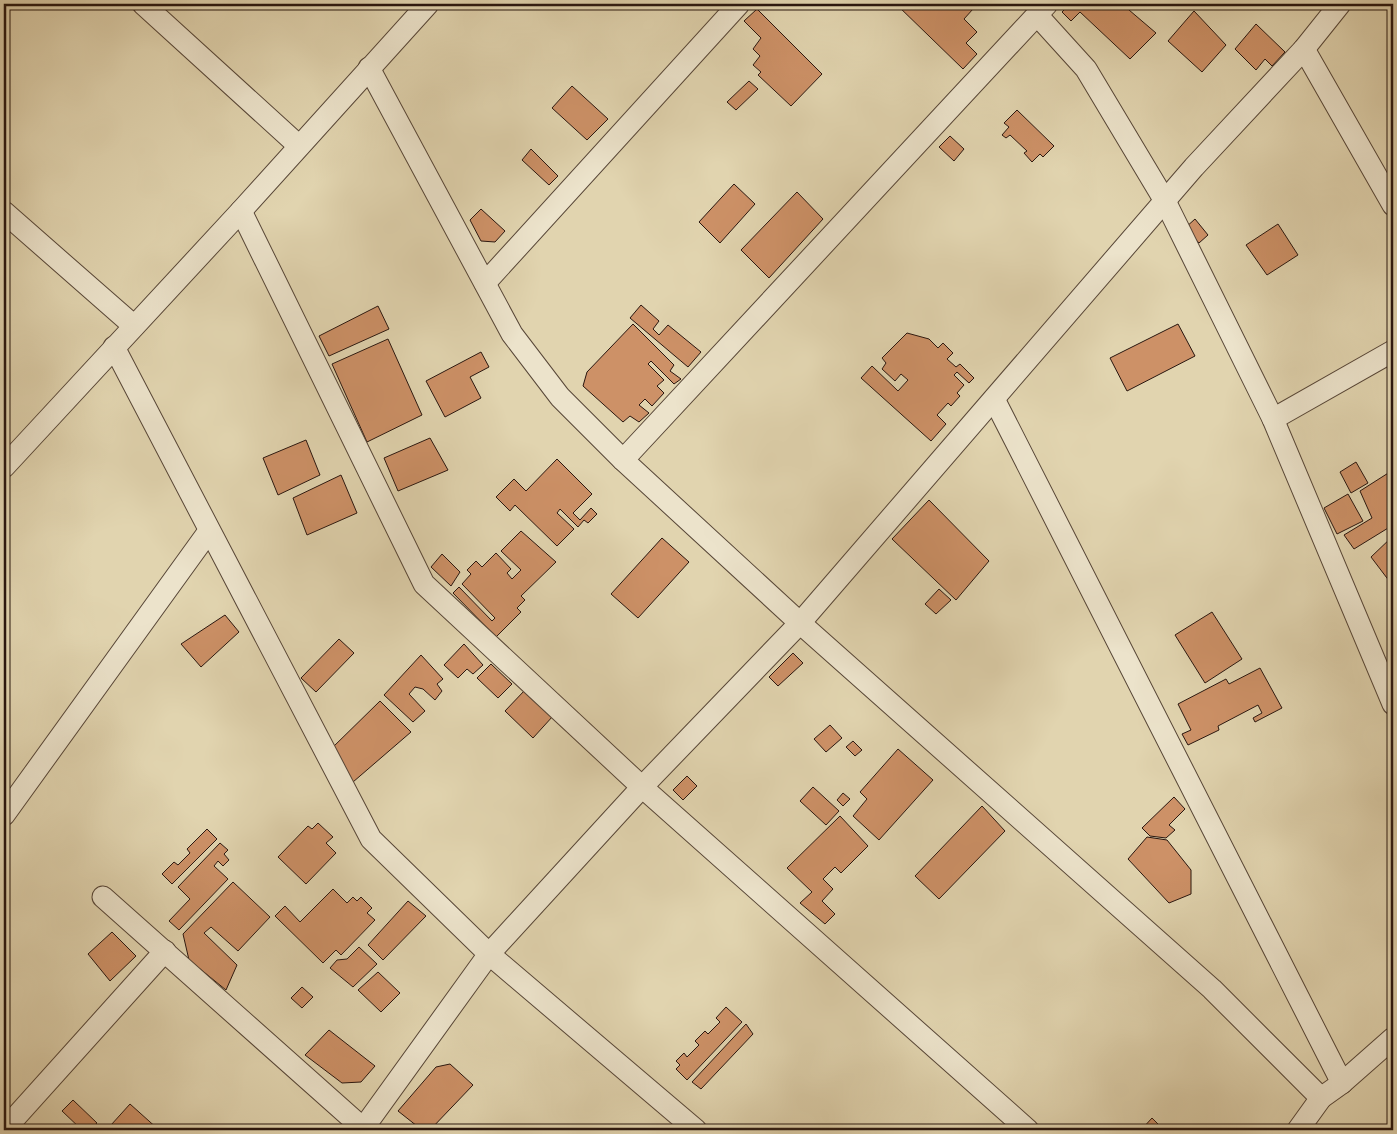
<svg xmlns="http://www.w3.org/2000/svg" width="1397" height="1134" font-family="'IM FELL French Canon',serif">
	<style>
		.building { fill: #cd9167; stroke: #29160f }
		.lines { fill: none; stroke-linecap: round; stroke-linejoin: round }
		.minor-casing { stroke: #574637; stroke-width: 23 }
		.minor { stroke: #ece3cb; stroke-width: 21 }
	</style>
	<rect width="100%" height="100%" fill="#e1d4af"/>
	<filter id="stains"><feTurbulence type="fractalNoise" baseFrequency=".004" numOctaves="4"/><feColorMatrix values="0 0 0 0 .2 0 0 0 0 .09 0 0 0 0 .02 0 0 0 .5 -.17"/></filter>
	<radialGradient id="worn" r=".72"><stop offset=".6" stop-color="#630" stop-opacity="0"/><stop offset="1" stop-color="#630" stop-opacity=".3"/></radialGradient>
	<!-- building -->
	<g class="building">
		<polygon points="896,4 968,4 973,9 964,19 977,32 966,43 977,54 963,69"/>
		<polygon points="1070,4 1122,4 1156,33 1130,59 1080,12 1071,21 1062,12"/>
		<polygon points="757,9 822,74 791,106 758,75 761,72 753,65 760,56 753,49 761,38 744,21"/>
		<polygon points="1194,11 1226,45 1202,72 1168,41"/>
		<polygon points="1256,24 1285,52 1272,66 1265,59 1256,70 1235,49"/>
		<polygon points="749,81 758,89 736,110 727,102"/>
		<polygon points="572,86 608,119 587,140 552,108"/>
		<polygon points="1017,110 1054,146 1043,157 1040,154 1032,162 1024,153 1027,151 1010,135 1006,138 1002,135 1009,127 1004,123"/>
		<polygon points="950,136 964,149 954,161 939,147"/>
		<polygon points="531,149 558,176 549,185 522,160"/>
		<polygon points="734,184 755,204 720,243 699,222"/>
		<polygon points="797,192 823,219 769,278 741,250"/>
		<polygon points="481,209 505,231 495,242 481,241 470,220"/>
		<polygon points="1195,219 1208,235 1199,243 1185,228"/>
		<polygon points="1278,224 1298,255 1267,275 1246,245"/>
		<polygon points="641,305 659,321 653,329 659,335 668,325 701,352 688,367 630,318"/>
		<polygon points="378,306 389,329 329,356 319,336"/>
		<polygon points="633,324 674,365 670,371 681,379 674,384 651,361 648,364 664,380 657,386 664,393 652,406 645,399 639,405 649,413 639,422 630,416 623,422 583,386 587,372"/>
		<polygon points="1178,324 1195,356 1127,391 1110,358"/>
		<polygon points="907,333 929,339 938,348 943,343 953,353 947,359 956,367 960,364 974,378 969,383 957,372 954,375 964,385 957,393 960,396 951,406 948,403 937,415 946,424 931,441 861,378 872,366 898,391 908,380 901,374 895,381 882,369 886,363 882,358"/>
		<polygon points="388,339 422,415 367,442 332,364"/>
		<polygon points="481,352 489,367 470,377 481,398 445,417 426,381"/>
		<polygon points="430,438 448,470 398,491 384,458"/>
		<polygon points="306,440 320,475 278,495 263,458"/>
		<polygon points="557,459 592,494 573,513 580,520 591,508 597,514 588,523 584,520 578,527 560,509 557,513 574,529 557,546 515,505 510,511 496,497 514,479 526,491"/>
		<polygon points="1356,462 1368,483 1351,493 1340,472"/>
		<polygon points="1393,470 1393,525 1354,549 1344,535 1372,518 1360,491"/>
		<polygon points="341,475 357,513 307,535 293,498"/>
		<polygon points="1348,494 1363,521 1337,534 1324,508"/>
		<polygon points="929,500 989,561 956,600 892,539"/>
		<polygon points="521,531 556,562 521,596 525,600 517,608 521,612 496,637 453,593 459,587 492,621 495,618 462,584 471,574 467,570 476,561 482,567 496,553 511,569 507,573 512,579 521,570 501,551"/>
		<polygon points="1393,536 1393,586 1371,557"/>
		<polygon points="662,538 689,562 638,618 611,594"/>
		<polygon points="442,554 460,572 451,586 431,567"/>
		<polygon points="939,589 951,600 936,614 925,604"/>
		<polygon points="1212,612 1242,659 1205,683 1175,635"/>
		<polygon points="225,615 239,632 201,667 181,644"/>
		<polygon points="339,639 354,653 316,692 301,678"/>
		<polygon points="464,644 483,665 473,674 467,669 458,678 444,665"/>
		<polygon points="793,653 803,663 778,686 769,677"/>
		<polygon points="421,655 443,679 437,684 442,691 435,700 423,689 415,687 409,694 425,711 413,722 384,695"/>
		<polygon points="491,664 512,684 498,698 477,678"/>
		<polygon points="1260,668 1282,708 1255,722 1253,718 1262,713 1258,705 1218,726 1219,730 1188,745 1182,734 1191,730 1178,704 1226,679 1229,684"/>
		<polygon points="525,690 553,716 533,738 505,711"/>
		<polygon points="380,701 411,732 353,782 331,749"/>
		<polygon points="830,725 842,738 826,752 814,739"/>
		<polygon points="853,741 862,750 855,756 846,747"/>
		<polygon points="898,749 933,780 879,840 853,816 867,799 860,792"/>
		<polygon points="687,776 697,786 683,800 673,790"/>
		<polygon points="813,787 839,811 826,825 800,801"/>
		<polygon points="843,793 850,799 843,806 837,800"/>
		<polygon points="1174,797 1185,809 1169,825 1175,830 1166,838 1150,836 1142,828"/>
		<polygon points="982,806 1005,831 939,899 915,876"/>
		<polygon points="840,816 868,846 841,873 835,867 823,879 833,889 822,901 835,914 825,924 800,903 812,892 787,868"/>
		<polygon points="318,823 333,837 326,843 336,853 306,884 278,857 308,826 312,829"/>
		<polygon points="207,829 217,839 172,884 162,874 174,862 178,865 190,853 187,849"/>
		<polygon points="1147,837 1167,840 1191,870 1191,894 1169,903 1128,859"/>
		<polygon points="220,843 228,850 224,854 229,860 223,866 218,861 214,866 228,879 179,930 169,921 190,899 178,887"/>
		<polygon points="233,882 270,917 238,951 211,927 204,933 237,965 226,990 189,960 183,934"/>
		<polygon points="333,889 347,903 353,897 357,901 361,897 372,908 367,913 375,920 341,955 336,950 323,963 275,916 285,906 300,922"/>
		<polygon points="408,901 426,916 383,960 368,945"/>
		<polygon points="112,932 136,956 110,981 88,954"/>
		<polygon points="359,947 377,964 353,987 330,968 337,960 347,959"/>
		<polygon points="378,972 400,993 381,1012 358,990"/>
		<polygon points="302,987 313,997 302,1008 291,998"/>
		<polygon points="726,1007 742,1022 687,1080 676,1069 680,1065 676,1061 684,1053 687,1057 699,1045 695,1041 705,1031 708,1034 720,1022 716,1018"/>
		<polygon points="746,1024 753,1034 701,1089 692,1082"/>
		<polygon points="329,1030 375,1066 361,1082 342,1083 305,1055"/>
		<polygon points="450,1064 473,1085 430,1130 422,1130 398,1111 436,1067"/>
		<polygon points="73,1100 97,1123 89,1130 82,1130 62,1111"/>
		<polygon points="130,1104 159,1130 117,1130 111,1125"/>
		<polygon points="1152,1118 1164,1130 1141,1130"/>
	</g>
	<g class="lines">
		<!-- minor casing -->
		<g class="minor-casing">
			<g id="minor">
				<polyline points="143,4 299,146"/>
				<polyline points="1037,15 1086,69 1165,201 1273,419 1393,704"/>
				<polyline points="1304,49 1393,205"/>
				<polyline points="369,68 512,334 560,397 623,460 800,623 1212,989 1321,1098"/>
				<polyline points="241,211 424,584 642,787 1028,1130"/>
				<polyline points="4,212 134,326"/>
				<polyline points="485,283 739,4"/>
				<polyline points="114,347 371,839 489,954 696,1130"/>
				<polyline points="994,399 1342,1083"/>
				<polyline points="1273,419 1393,351"/>
				<polyline points="623,460 1047,4"/>
				<polyline points="4,467 241,211 428,4"/>
				<polyline points="4,815 209,531"/>
				<polyline points="103,897 365,1130"/>
				<polyline points="4,1130 165,951"/>
				<polyline points="362,1130 489,954 642,787 800,623 1194,167 1304,49 1340,4"/>
				<polyline points="1298,1130 1321,1098 1342,1083 1393,1038"/>
			</g>
		</g>
		<!-- minor -->
		<use href="#minor" class="minor"/>
	</g>
	<!-- margin -->
	<rect width="1397" height="1134" fill="none" stroke="#e1d4af" stroke-width="20"/>
	<rect x="5" y="5" width="1387" height="1124" fill="none" stroke="#29160f" stroke-width="2.5"/>
	<rect x="10" y="10" width="1377" height="1114" fill="none" stroke="#29160f"/>
	<rect width="100%" height="100%" filter="url(#stains)"/>
	<rect width="100%" height="100%" fill="url(#worn)"/>
</svg>
